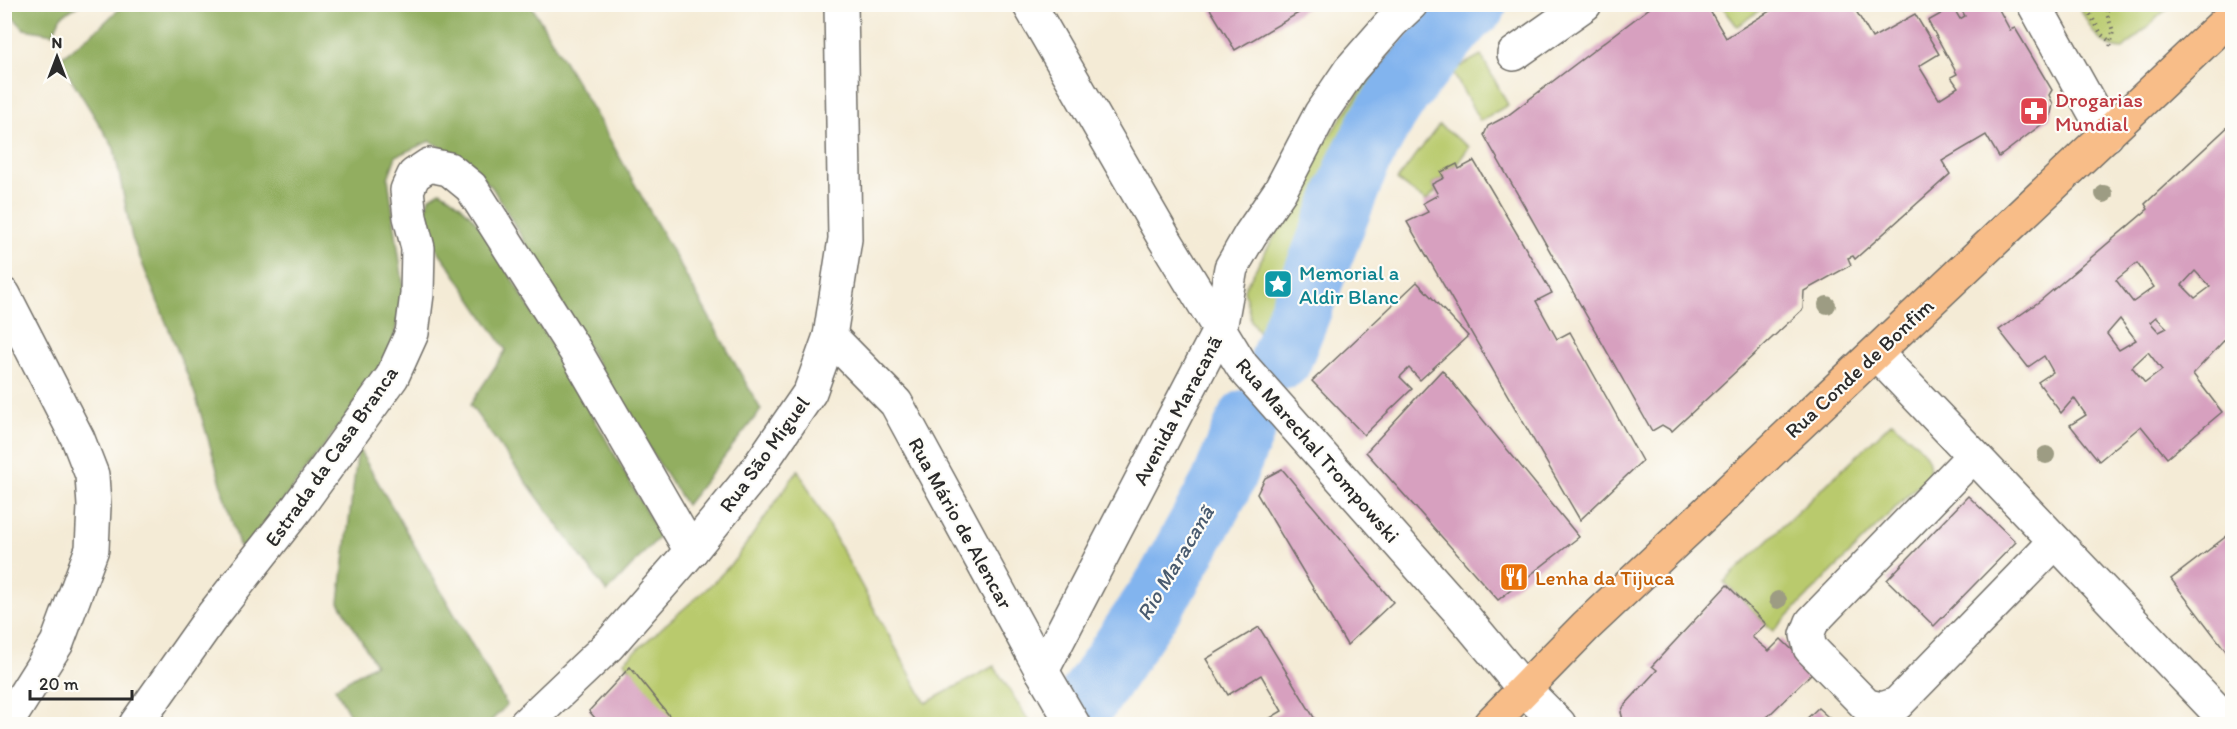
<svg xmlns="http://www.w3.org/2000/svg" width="2237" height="729" font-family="Itim,sans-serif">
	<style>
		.green { fill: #b9ca6d; stroke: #727a4c; stroke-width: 1.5 }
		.forest { fill: #92ae60; stroke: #5e6c46; stroke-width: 1.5 }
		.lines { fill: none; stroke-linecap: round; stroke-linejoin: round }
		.river { stroke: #82b4ee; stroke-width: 62 }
		.building { fill: #d7a0bf; fill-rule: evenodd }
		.minor-casing { stroke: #716e67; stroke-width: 36 }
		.major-casing { stroke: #716e67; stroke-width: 36 }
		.path { stroke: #716e67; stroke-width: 4; stroke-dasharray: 1.5 4.5; stroke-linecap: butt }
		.minor { stroke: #fff; stroke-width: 33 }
		.major { stroke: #f8bd88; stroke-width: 33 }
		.tree { fill: #9d9c83 }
		.labels { text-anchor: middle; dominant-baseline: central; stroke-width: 4.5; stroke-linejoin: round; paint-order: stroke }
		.health-label { font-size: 21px; fill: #be3a42; stroke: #fdfcf7; text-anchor: start }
		.culture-label { font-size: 21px; fill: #0d838f; stroke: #fdfcf7; text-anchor: start }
		.street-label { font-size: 21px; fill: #2b2b2b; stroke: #fdfcf7 }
		.food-label { font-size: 21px; fill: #c56008; stroke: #fdfcf7; text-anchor: start }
		.water-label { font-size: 22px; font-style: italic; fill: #495b6f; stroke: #fdfcf7 }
	</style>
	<rect width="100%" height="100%" fill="#fdfcf7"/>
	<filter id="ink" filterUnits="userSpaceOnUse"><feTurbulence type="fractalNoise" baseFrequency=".0167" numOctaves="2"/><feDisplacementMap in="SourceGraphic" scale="12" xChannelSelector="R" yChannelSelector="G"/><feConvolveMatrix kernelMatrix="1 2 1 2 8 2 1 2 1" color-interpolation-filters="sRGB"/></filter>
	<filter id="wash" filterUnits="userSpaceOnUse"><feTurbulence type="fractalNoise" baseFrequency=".008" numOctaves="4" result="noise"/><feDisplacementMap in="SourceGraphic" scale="24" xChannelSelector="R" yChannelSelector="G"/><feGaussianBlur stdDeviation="1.35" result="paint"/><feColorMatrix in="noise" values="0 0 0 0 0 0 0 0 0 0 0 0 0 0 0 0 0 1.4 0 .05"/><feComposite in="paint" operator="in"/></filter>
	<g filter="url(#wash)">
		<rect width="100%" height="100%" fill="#f4ebd6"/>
		<!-- green -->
		<g class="green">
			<polygon points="1439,5 1452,5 1391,72 1365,108 1338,157 1267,344 1251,321 1244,289 1273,239 1313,159 1363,87 1394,49"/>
			<polygon points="1721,5 1767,5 1737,26"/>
			<path d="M2078,5H2171L2123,49C2095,47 2091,26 2078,5Z"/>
			<polygon points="1481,55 1508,105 1480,121 1452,71"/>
			<polygon points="1439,125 1469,147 1457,164 1442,172 1444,178 1432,184 1436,191 1426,201 1397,180"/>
			<path d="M1892,422C1906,436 1937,454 1928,475L1773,631L1724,582Z"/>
			<polygon points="798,470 926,703 994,666 1031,724 675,724 624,661 712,584 735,560"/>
		</g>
		<!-- forest -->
		<g class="forest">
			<polygon points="5,4 79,4 79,5 61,16 53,34 24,29 15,19 5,13"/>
			<polygon points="123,5 531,5 599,120 761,410 686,505 632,422 492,187 456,155 430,141 396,156 388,178 404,290 392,348 350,411 247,550 239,545 195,394 132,238 114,148 59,59 100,27"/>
			<path d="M440,191C479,211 498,257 521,294C570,373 615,455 660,536L607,592L470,405L506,350L448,264L433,244L424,213L429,198Z"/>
			<polygon points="358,448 507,705 488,724 355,724 335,688 375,664 339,602"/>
		</g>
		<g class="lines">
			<!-- river -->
			<g class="river">
				<polyline points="1281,359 1358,164 1381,121 1402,89 1438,45 1463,15 1476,4"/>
				<polyline points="1089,698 1165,586 1221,485 1248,420"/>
			</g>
		</g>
		<g id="blocks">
			<!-- building -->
			<g class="building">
				<polygon points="1207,4 1314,4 1235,50"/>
				<polygon points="1655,4 1706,4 1726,38 1781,4 1852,4 1872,38 1915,14 1939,54 1919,66 1939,99 1958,87 1951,77 1957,74 1928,21 1953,7 1960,19 1965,16 1958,4 1996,4 2010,30 2015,28 2052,90 2049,95 2053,104 2050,118 1999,157 1986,135 1942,161 1950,174 1855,259 1853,256 1848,258 1851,265 1804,291 1803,309 1672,431 1662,425 1652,431 1484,135 1488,126 1507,116"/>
				<path d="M2232,123V332L2193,374L2222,412L2167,458L2141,426L2099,461L2070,425L2086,415L2074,398L2061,413L2038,382L2053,372L2044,356L2028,367L1999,330L2040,301L2148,209L2145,204ZM2137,263L2154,287L2133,302L2116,280ZM2195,271L2210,287L2195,298L2182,285ZM2156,317L2167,328L2159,332L2150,322ZM2120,319L2136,340L2119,350L2107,334ZM2148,352L2162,370L2145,383L2132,367Z"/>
				<polygon points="1474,161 1552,293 1536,301 1557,339 1570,332 1642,461 1580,520 1407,222 1428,212 1423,203 1438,195 1432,184 1444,178 1441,172 1457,164 1459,169"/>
				<polygon points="1417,282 1468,336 1420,380 1409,368 1400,377 1412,389 1364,435 1312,381"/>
				<polygon points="1442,370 1579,537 1498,600 1366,452"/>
				<polygon points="1282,469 1393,602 1347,645 1257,494 1265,478"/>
				<polygon points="1968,496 2016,542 1934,626 1887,580"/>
				<polygon points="2232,532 2232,659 2171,579"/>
				<polygon points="1727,585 1766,624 1752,637 1769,651 1781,639 1814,671 1760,724 1627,724 1623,720 1621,712 1624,706 1657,670 1652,666"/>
				<polygon points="1259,627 1318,724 1260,724 1282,711 1261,675 1228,695 1206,659"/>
				<polygon points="630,667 676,724 600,724 589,711"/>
				<polygon points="1818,708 1836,724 1801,724"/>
			</g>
		</g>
	</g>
	<g filter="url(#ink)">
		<use href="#blocks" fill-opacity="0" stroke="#716e67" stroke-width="1.5"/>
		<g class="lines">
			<!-- minor casing -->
			<g class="minor-casing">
				<g id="minor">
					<polyline points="1029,4 1164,238 1242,366 1460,612 1524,689 1559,724"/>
					<polyline points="2034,4 2107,135"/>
					<polyline points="1514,54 1585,4"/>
					<polyline points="4,295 78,439 92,475 94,506 92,549 57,643 6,724"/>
					<polyline points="830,336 896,403 1042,671 1073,724"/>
					<polyline points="1876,353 2220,714 2223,724"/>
					<polyline points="1973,456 1812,622 1807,635 1810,648 1867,706 1882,709 1897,704 2055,542"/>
					<polyline points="1042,671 1220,329 1231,268 1250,235 1280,191 1321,113 1350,70 1392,22 1411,4"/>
					<polyline points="136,724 213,615 298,507 392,377 412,333 417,294 418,248 410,217 407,190 414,175 429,165 449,169 471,187 576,352 691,551"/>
					<polyline points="526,724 609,645 691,551 753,475 810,392 830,336 845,239 841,4"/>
				</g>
			</g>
			<!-- major casing -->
			<g class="major-casing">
				<polyline id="major" points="1490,724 1585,627 2232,16"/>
			</g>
			<!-- path -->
			<g class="path">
				<polyline points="2084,4 2102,35 2111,42"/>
				<polyline points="2107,4 2107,14 2113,31 2110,48"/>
			</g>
			<!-- minor -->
			<use href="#minor" class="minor"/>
			<!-- major -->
			<use href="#major" class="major"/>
		</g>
		<!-- trees -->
		<g class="tree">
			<circle cx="2104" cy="194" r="9"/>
			<circle cx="1827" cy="305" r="9"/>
			<circle cx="2046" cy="455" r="9"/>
			<circle cx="1778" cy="600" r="9"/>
		</g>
	</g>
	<!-- icons -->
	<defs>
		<g id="pharmacy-square" transform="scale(1.5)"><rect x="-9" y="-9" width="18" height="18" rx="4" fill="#e0444e" stroke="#fdfcf7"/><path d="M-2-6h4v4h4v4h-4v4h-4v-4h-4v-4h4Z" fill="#fff"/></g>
		<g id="sight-square" transform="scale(1.5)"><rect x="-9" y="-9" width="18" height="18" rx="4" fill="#0f9aa8" stroke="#fdfcf7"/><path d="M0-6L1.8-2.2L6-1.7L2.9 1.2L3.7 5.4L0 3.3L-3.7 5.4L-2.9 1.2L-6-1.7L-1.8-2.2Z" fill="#fff"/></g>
		<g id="restaurant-square" transform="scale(1.5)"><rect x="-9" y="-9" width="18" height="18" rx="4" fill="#e8710a" stroke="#fdfcf7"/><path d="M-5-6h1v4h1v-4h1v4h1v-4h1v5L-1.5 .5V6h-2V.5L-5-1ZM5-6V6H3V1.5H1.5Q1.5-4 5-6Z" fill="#fff"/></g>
	</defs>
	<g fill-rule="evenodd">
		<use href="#pharmacy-square" x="2034" y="111"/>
		<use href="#sight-square" x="1278" y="284"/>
		<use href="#restaurant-square" x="1514" y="577"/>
	</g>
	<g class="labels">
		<!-- health labels -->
		<g class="health-label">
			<text x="2055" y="99">Drogarias<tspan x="2055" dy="24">Mundial</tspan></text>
		</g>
		<!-- culture labels -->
		<g class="culture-label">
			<text x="1299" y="272">Memorial a<tspan x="1299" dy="24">Aldir Blanc</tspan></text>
		</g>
		<!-- street labels -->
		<g class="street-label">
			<text transform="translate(1859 368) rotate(-43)">Rua Conde de Bonfim</text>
			<text transform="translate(1177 410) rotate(-62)">Avenida Maracanã</text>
			<text transform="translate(1318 450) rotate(49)">Rua Marechal Trompowski</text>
			<text transform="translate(764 454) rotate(-54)">Rua São Miguel</text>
			<text transform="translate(331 456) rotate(-55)">Estrada da Casa Branca</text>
			<text transform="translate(961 523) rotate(61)">Rua Mário de Alencar</text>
		</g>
		<!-- food labels -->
		<g class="food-label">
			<text x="1535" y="577">Lenha da Tijuca</text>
		</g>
		<!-- water labels -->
		<g class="water-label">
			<text transform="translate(1175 563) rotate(-59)">Rio Maracanã</text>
		</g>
	</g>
	<!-- margin -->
	<rect width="2237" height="729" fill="none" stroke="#fdfcf7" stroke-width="24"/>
	<!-- north arrow -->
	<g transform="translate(57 57)" stroke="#fdfcf7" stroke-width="4.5" paint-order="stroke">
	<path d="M0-4.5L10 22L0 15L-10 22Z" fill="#2b2b2b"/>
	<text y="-9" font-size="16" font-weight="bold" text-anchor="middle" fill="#2b2b2b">N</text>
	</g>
	<!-- scale -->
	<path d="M30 690v9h102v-9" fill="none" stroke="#2b2b2b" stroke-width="3"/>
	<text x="39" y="690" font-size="18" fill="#2b2b2b" stroke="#fdfcf7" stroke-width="4.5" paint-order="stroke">20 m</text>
</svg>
